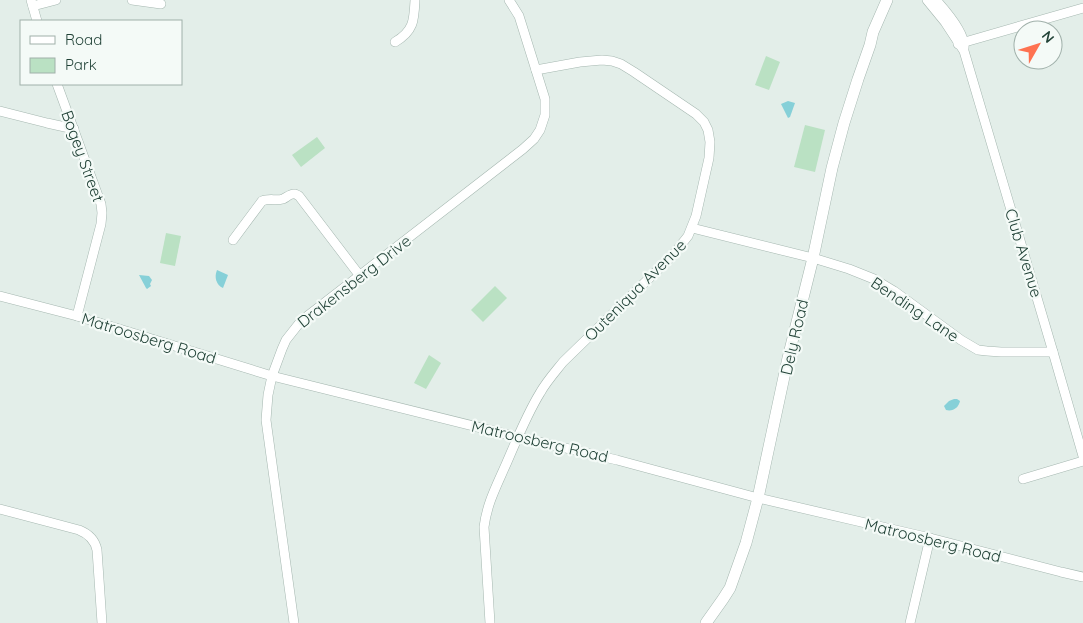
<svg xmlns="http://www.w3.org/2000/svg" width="1083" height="623" font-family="Quicksand,sans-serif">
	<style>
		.green { fill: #bae1c3 }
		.water { fill: #86d0d8 }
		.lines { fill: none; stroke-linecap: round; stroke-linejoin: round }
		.minor-casing { stroke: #a5b7b0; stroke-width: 10 }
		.tertiary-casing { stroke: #a5b7b0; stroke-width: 12 }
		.minor { stroke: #fff; stroke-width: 9 }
		.tertiary { stroke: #fff; stroke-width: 11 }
		.labels { text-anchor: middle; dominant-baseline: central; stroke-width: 4.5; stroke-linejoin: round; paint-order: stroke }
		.street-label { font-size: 16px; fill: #214237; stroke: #f4faf7 }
	</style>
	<rect width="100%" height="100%" fill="#e3eee9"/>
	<!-- green -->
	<g class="green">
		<polygon points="766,56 780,62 769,90 755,85"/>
		<polygon points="805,125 825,130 815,172 794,167"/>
		<polygon points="317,137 325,148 301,167 292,155"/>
		<polygon points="166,233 181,236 175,266 160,263"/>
		<polygon points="495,286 507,298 483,322 471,310"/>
		<polygon points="429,355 441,363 426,389 414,383"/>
	</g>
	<!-- water -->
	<g class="water">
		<polygon points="788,101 795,103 790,117 788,118 781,104"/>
		<path d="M217,270L228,275L223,288C216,285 214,277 217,270Z"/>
		<polygon points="139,275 149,276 152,280 150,284 151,286 147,289 146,288"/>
		<path d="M954,399H957L960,401C959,407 953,412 946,410L944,406L949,401Z"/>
	</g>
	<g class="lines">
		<!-- minor casing -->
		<g class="minor-casing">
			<g id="minor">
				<polyline points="31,0 37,21"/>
				<polyline points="132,0 161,4"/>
				<polyline points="927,0 945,22 964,51 1053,352 1083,456"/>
				<path d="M936,0C946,11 966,34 964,48"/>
				<polyline points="33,6 56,0"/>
				<path d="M395,42C414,31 414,20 415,0"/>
				<polyline points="958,44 1083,8"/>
				<polyline points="57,84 101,204 102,213 101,224 77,316"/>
				<polyline points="0,111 47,123 74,129"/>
				<polyline points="692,228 813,258 849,269 874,279 894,291 961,340 978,350 987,351 1001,352 1053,352"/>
				<path d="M233,240L262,201C269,198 276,201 283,199C287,197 291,193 295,194C296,194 297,195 299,196L360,276"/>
				<polyline points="0,296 77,316 272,376 518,437 617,460 758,498 930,538 1061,572 1083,577"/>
				<polyline points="1023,479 1083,461"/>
				<path d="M0,509L79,530C89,534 95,540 97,550L102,623"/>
				<polyline points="294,623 266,420 268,395 272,376 282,349 286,340 301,321 523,149 534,139 540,130 545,115 545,99 519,16 509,0"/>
				<path d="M490,623L484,527C487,503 497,485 507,462C517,439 527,414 540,393C546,382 555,372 563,362L672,256L688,236L696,216L709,158L710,142L708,130L704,122L696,114L634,72L621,64L612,61L602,60L580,62L536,70"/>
				<polyline points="910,623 930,538"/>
			</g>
		</g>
		<!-- tertiary casing -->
		<g class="tertiary-casing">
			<polyline id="tertiary" points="706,623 723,599 730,588 746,543 758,498 788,358 813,258 832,168 844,123 858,79 870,45 873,32 887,0"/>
		</g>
		<!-- minor -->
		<use href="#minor" class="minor"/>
		<!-- tertiary -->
		<use href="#tertiary" class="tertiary"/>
	</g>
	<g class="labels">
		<!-- street labels -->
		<g class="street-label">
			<text transform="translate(83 156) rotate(70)">Bogey Street</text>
			<text transform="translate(1024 253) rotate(73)">Club Avenue</text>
			<text transform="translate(354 281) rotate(-38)">Drakensberg Drive</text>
			<text transform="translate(635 290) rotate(-45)">Outeniqua Avenue</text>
			<text transform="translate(915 309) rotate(34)">Bending Lane</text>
			<text transform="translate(794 337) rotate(-77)">Dely Road</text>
			<text transform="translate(149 338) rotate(17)">Matroosberg Road</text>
			<text transform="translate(540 441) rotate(13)">Matroosberg Road</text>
			<text transform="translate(933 540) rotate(14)">Matroosberg Road</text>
		</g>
	</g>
	<!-- legend -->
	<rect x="20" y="20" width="162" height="65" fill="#f4faf7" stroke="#a0b0aa"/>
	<rect x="30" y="36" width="25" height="8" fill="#ffffff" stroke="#a0b0aa"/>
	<text x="65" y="45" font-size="15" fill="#214237">Road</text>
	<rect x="30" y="58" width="25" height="15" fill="#bae1c3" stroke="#a0b0aa"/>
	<text x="65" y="70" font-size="15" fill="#214237">Park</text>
	<!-- north arrow -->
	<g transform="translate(1038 45) rotate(51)"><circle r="24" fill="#f4faf7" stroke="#a0b0aa"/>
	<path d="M0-4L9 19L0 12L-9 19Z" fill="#fe7251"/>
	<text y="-8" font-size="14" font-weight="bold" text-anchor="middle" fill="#214237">N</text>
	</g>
</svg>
